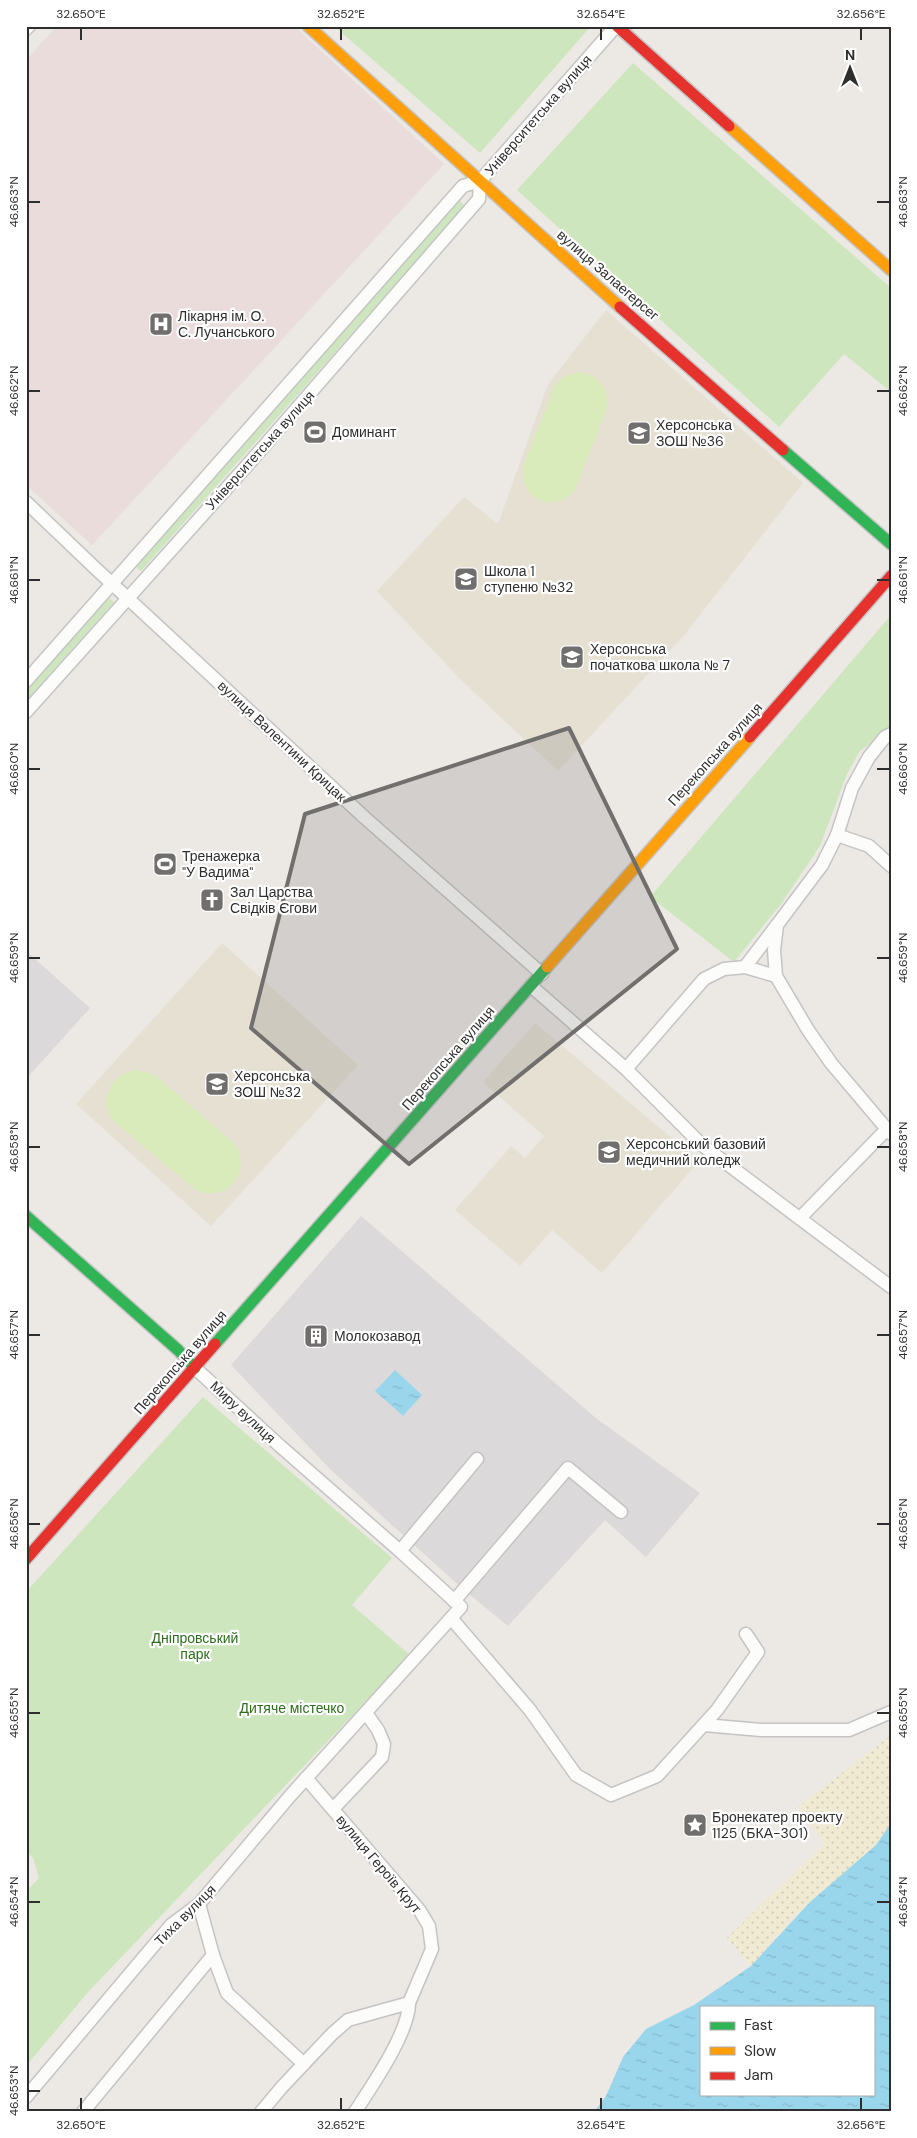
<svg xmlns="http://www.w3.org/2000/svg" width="917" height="2138" font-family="'DM Sans',sans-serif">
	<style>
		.industrial { fill: #dcd9db }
		.education { fill: #e6e0d3 }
		.medical { fill: #e9dcdb }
		.grass { fill: #cee6be }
		.sand { fill: url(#sand-dots) }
		.pitch { fill: #d9eabb }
		.water { fill: url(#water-ripples); fill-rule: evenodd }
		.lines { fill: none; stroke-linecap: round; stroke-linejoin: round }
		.street-casing { stroke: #c5c4c5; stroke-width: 15 }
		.fast-casing { stroke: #c5c4c5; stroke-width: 14 }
		.slow-casing { stroke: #c5c4c5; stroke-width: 14 }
		.jam-casing { stroke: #c5c4c5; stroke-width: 14 }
		.street { stroke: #fcfcfb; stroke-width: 12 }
		.fast { stroke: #30b455; stroke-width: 11 }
		.slow { stroke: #ff9f0a; stroke-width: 11 }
		.jam { stroke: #e5322d; stroke-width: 11 }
		.marked { fill: #706f6e; fill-opacity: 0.2; stroke: #706f6e; stroke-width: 4; stroke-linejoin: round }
		.ticks { fill: none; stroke: #2e2e2e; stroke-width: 2 }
		.labels { text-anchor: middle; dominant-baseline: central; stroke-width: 4.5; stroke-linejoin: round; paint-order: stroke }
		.street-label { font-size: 14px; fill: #2e2e2e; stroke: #fff }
		.poi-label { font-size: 14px; fill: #2e2e2e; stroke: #fff; text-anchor: start }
		.park-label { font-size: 14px; fill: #2c6e1b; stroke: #fff }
		.neatline { fill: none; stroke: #2e2e2e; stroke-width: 2 }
		.ticks-label { font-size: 12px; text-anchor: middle; fill: #2e2e2e }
	</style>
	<defs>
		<pattern id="sand-dots" width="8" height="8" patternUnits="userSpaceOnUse" patternTransform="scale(1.25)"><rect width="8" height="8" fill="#f0ead3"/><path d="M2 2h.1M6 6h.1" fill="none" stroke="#cec9b5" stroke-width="1.8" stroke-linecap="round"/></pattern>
		<pattern id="water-ripples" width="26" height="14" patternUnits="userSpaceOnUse" patternTransform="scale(1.25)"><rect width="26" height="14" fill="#99d6ec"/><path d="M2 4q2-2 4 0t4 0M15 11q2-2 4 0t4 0" fill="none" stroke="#84b8cb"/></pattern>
	</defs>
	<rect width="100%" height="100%" fill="#ece8e4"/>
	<!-- industrial -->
	<g class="industrial">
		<polygon points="26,951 90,1008 26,1079"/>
		<polygon points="361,1216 597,1419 700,1493 646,1557 605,1520 508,1626 464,1590 330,1469 231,1365"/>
	</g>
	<!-- education -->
	<g class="education">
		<polygon points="606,310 803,483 685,634 558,771 461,680 377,591 464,497 498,524 548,384"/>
		<polygon points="222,943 358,1065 211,1226 76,1104"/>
		<polygon points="535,1023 699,1161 602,1273 552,1230 520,1266 455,1210 511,1146 525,1158 544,1136 483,1082"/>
	</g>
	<!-- medical -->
	<polygon class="medical" points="57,26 294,26 444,164 92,545 26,485 26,60"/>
	<!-- grass -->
	<g class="grass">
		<polygon points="334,26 591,26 480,153"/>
		<polygon points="633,63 891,288 891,392 844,354 779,427 517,190"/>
		<polygon points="459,200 465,206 141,571 135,566"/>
		<polygon points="108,597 114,602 26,701 26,690"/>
		<polygon points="891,615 891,728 860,751 847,774 820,846 781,904 734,962 650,897"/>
		<polygon points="203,1397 392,1558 352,1605 410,1655 89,1991 26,2066 26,1892 39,1878 33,1858 26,1851 26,1592"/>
	</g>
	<!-- sand -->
	<path class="sand" d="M891,1735V1823C872,1856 839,1877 811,1901C789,1920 771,1944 751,1966L727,1938L825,1843L798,1807Z"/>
	<!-- pitch -->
	<g class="pitch">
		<path d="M579,372C599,374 611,390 606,411L575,490C553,516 516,498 524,464L555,385L565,376Z"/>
		<path d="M136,1070L150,1073L157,1077L235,1144C252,1173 229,1202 197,1191L112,1120C99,1098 110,1074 136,1070Z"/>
	</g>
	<!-- water -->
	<g class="water">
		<polygon points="395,1370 422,1395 403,1416 375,1391"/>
		<path d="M891,1823V2112H594L606,2096L623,2057L646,2029L694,2005L751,1966L810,1902L876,1845ZM701,2007H873V2094H701Z"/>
	</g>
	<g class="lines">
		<!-- street casing -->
		<g class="street-casing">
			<g id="street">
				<polyline points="26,29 29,26"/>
				<polyline points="26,502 94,567 364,817 542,974"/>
				<polyline points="26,681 463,186 480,181 616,26"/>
				<polyline points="26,712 251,461 479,199 480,181"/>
				<polyline points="891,734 885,737 869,757 852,788 837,835 822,865 777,925 774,950 776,976 808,1030 831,1063 891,1134"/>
				<polyline points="837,835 869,846 891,866"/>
				<polyline points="745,967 777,925"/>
				<polyline points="531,986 626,1069 702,1145 891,1287"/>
				<polyline points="626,1069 704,979 724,969 745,967 776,976"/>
				<polyline points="800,1218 886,1130"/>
				<polyline points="400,1551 477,1459"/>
				<polyline points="454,1601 568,1468 621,1512"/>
				<polyline points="451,1618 530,1710 576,1775 611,1795 657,1776 717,1710 758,1652 746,1634"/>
				<polyline points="704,1725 761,1730 849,1730 891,1712"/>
				<polyline points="333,1809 382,1757 384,1744 378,1730 366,1713"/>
				<polyline points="199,1904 213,1955 227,1993 304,2064"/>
				<polyline points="26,2097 171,1925 199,1904 290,1796 461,1607 400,1551 280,1446 195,1368"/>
				<polyline points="83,2112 213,1955"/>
				<polyline points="261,2112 282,2087 332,2034 348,2020 409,2003 432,1949 429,1926 420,1911 306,1778"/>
				<path d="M355,2112C371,2087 409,2033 409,2003"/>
			</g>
		</g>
		<!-- fast casing -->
		<g class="fast-casing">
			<g id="fast">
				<polyline points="783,450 891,544"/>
				<polyline points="26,1216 178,1350 195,1368"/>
				<polyline points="215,1344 547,967"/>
			</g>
		</g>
		<!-- slow casing -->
		<g class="slow-casing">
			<g id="slow">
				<polyline points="308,26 620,307"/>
				<polyline points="729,126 891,270"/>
				<polyline points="547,967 750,737"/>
			</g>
		</g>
		<!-- jam casing -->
		<g class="jam-casing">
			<g id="jam">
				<polyline points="617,26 729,126"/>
				<polyline points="620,307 783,450"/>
				<polyline points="750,737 891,576"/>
				<polyline points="26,1559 215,1344"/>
			</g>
		</g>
		<!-- street -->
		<use href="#street" class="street"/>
		<!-- fast -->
		<use href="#fast" class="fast"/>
		<!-- slow -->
		<use href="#slow" class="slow"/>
		<!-- jam -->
		<use href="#jam" class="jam"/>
	</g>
	<!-- marked area -->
	<path class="marked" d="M569,728L677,949L409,1164L251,1028L305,814Z"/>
	<!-- ticks -->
	<path class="ticks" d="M81,28V40M341,28V40M601,28V40M861,28V40M28,202H40M877,202H890M28,391H40M877,391H890M28,580H40M877,580H890M28,769H40M877,769H890M28,958H40M877,958H890M28,1147H40M877,1147H890M28,1335H40M877,1335H890M28,1524H40M877,1524H890M28,1713H40M877,1713H890M28,1902H40M877,1902H890M28,2091H40M81,2098V2110M341,2098V2110M601,2098V2110M861,2098V2110"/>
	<!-- icons -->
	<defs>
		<g id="hospital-square" transform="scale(1.25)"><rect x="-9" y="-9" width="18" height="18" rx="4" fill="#706f6e" stroke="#fff"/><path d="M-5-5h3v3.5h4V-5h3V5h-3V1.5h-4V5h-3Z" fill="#fff"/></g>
		<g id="stadium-square" transform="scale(1.25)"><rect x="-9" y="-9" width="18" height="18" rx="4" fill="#706f6e" stroke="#fff"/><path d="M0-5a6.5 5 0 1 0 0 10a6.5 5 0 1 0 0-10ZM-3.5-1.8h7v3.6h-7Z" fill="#fff"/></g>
		<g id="school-square" transform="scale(1.25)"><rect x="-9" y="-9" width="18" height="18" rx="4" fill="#706f6e" stroke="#fff"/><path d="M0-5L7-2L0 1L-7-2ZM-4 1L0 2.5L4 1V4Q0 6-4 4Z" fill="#fff"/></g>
		<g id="church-square" transform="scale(1.25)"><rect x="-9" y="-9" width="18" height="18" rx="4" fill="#706f6e" stroke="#fff"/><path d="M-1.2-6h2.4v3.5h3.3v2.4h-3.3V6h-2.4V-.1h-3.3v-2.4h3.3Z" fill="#fff"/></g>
		<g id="university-square" transform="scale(1.25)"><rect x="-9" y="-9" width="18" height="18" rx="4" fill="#706f6e" stroke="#fff"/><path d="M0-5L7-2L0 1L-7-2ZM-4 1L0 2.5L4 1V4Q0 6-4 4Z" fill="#fff"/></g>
		<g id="building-square" transform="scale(1.25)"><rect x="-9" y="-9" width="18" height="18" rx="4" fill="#706f6e" stroke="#fff"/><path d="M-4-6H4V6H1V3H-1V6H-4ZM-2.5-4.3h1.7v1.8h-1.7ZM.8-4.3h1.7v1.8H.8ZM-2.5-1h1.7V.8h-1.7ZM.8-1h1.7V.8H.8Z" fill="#fff"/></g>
		<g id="sight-square" transform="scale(1.25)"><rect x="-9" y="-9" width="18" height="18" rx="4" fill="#706f6e" stroke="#fff"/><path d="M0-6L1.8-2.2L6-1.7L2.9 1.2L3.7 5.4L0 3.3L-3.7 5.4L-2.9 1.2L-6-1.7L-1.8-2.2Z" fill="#fff"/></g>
	</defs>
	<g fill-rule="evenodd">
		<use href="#hospital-square" x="161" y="324"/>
		<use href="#stadium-square" x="315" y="432"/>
		<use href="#school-square" x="639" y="433"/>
		<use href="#school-square" x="466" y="579"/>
		<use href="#school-square" x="572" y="657"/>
		<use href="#stadium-square" x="165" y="864"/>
		<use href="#church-square" x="212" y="900"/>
		<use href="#school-square" x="217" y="1084"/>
		<use href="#university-square" x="609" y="1152"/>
		<use href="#building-square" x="316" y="1336"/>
		<use href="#sight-square" x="695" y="1825"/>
	</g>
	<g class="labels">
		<!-- street labels -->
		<g class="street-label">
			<text transform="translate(538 115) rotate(-49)">Університетська вулиця</text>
			<text transform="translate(608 275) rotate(41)">вулиця Залаегерсег</text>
			<text transform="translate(260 450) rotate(-48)">Університетська вулиця</text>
			<text transform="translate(282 741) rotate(43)">вулиця Валентини Крицак</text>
			<text transform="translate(715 754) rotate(-48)">Перекопська вулиця</text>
			<text transform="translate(448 1058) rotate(-49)">Перекопська вулиця</text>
			<text transform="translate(180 1362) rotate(-49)">Перекопська вулиця</text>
			<text transform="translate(243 1412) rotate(43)">Миру вулиця</text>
			<text transform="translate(379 1864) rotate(50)">вулиця Героїв Крут</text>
			<text transform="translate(185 1915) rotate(-45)">Тиха вулиця</text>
		</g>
		<!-- poi labels -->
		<g class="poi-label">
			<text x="178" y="316">Лікарня ім. О.<tspan x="178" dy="16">С. Лучанського</tspan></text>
			<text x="656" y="425">Херсонська<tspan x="656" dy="16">ЗОШ №36</tspan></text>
			<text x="332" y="432">Доминант</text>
			<text x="484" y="571">Школа 1<tspan x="484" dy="16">ступеню №32</tspan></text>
			<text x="590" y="649">Херсонська<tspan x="590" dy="16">початкова школа № 7</tspan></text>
			<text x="182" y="856">Тренажерка<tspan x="182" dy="16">"У Вадима"</tspan></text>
			<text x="230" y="892">Зал Царства<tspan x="230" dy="16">Свідків Єгови</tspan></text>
			<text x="234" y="1076">Херсонська<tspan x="234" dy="16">ЗОШ №32</tspan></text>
			<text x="626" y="1144">Херсонський базовий<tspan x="626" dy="16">медичний коледж</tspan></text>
			<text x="334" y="1336">Молокозавод</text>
			<text x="712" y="1817">Бронекатер проекту<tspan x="712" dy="16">1125 (БКА-301)</tspan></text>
		</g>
		<!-- park labels -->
		<g class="park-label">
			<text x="195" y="1638">Дніпровський<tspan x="195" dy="16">парк</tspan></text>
			<text x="292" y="1708">Дитяче містечко</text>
		</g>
	</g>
	<!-- border -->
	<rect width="917" height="2138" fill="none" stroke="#ffffff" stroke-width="55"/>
	<!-- legend -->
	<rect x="700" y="2006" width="175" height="90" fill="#ffffff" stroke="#ababab"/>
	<rect x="710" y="2022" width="25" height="8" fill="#30b455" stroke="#ababab"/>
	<text x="744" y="2030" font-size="15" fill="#2e2e2e">Fast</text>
	<rect x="710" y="2047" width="25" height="8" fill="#ff9f0a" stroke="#ababab"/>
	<text x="744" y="2056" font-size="15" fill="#2e2e2e">Slow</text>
	<rect x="710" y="2072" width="25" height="8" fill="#e5322d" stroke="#ababab"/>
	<text x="744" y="2080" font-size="15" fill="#2e2e2e">Jam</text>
	<!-- north arrow -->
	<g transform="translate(850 68)" stroke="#ffffff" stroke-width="4" paint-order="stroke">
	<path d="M0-4L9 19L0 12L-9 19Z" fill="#2e2e2e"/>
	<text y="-8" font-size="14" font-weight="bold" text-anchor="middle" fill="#2e2e2e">N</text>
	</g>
	<rect x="28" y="28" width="862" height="2082" class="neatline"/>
	<g class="ticks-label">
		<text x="81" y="18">32.650°E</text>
		<text x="341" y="18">32.652°E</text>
		<text x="601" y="18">32.654°E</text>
		<text x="861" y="18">32.656°E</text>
		<text transform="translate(14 202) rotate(-90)" y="4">46.663°N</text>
		<text transform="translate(903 202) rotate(-90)" y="4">46.663°N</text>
		<text transform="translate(14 391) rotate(-90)" y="4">46.662°N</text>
		<text transform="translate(903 391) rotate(-90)" y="4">46.662°N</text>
		<text transform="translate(14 580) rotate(-90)" y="4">46.661°N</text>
		<text transform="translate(903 580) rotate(-90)" y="4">46.661°N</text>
		<text transform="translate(14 769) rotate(-90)" y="4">46.660°N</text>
		<text transform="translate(903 769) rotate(-90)" y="4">46.660°N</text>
		<text transform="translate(14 958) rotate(-90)" y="4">46.659°N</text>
		<text transform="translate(903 958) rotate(-90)" y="4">46.659°N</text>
		<text transform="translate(14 1147) rotate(-90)" y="4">46.658°N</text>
		<text transform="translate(903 1147) rotate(-90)" y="4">46.658°N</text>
		<text transform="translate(14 1335) rotate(-90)" y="4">46.657°N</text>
		<text transform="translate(903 1335) rotate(-90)" y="4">46.657°N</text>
		<text transform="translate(14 1524) rotate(-90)" y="4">46.656°N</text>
		<text transform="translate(903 1524) rotate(-90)" y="4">46.656°N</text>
		<text transform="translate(14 1713) rotate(-90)" y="4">46.655°N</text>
		<text transform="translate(903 1713) rotate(-90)" y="4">46.655°N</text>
		<text transform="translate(14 1902) rotate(-90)" y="4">46.654°N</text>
		<text transform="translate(903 1902) rotate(-90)" y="4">46.654°N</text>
		<text transform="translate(14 2091) rotate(-90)" y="4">46.653°N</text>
		<text x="81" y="2129">32.650°E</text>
		<text x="341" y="2129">32.652°E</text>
		<text x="601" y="2129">32.654°E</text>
		<text x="861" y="2129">32.656°E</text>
	</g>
</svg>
